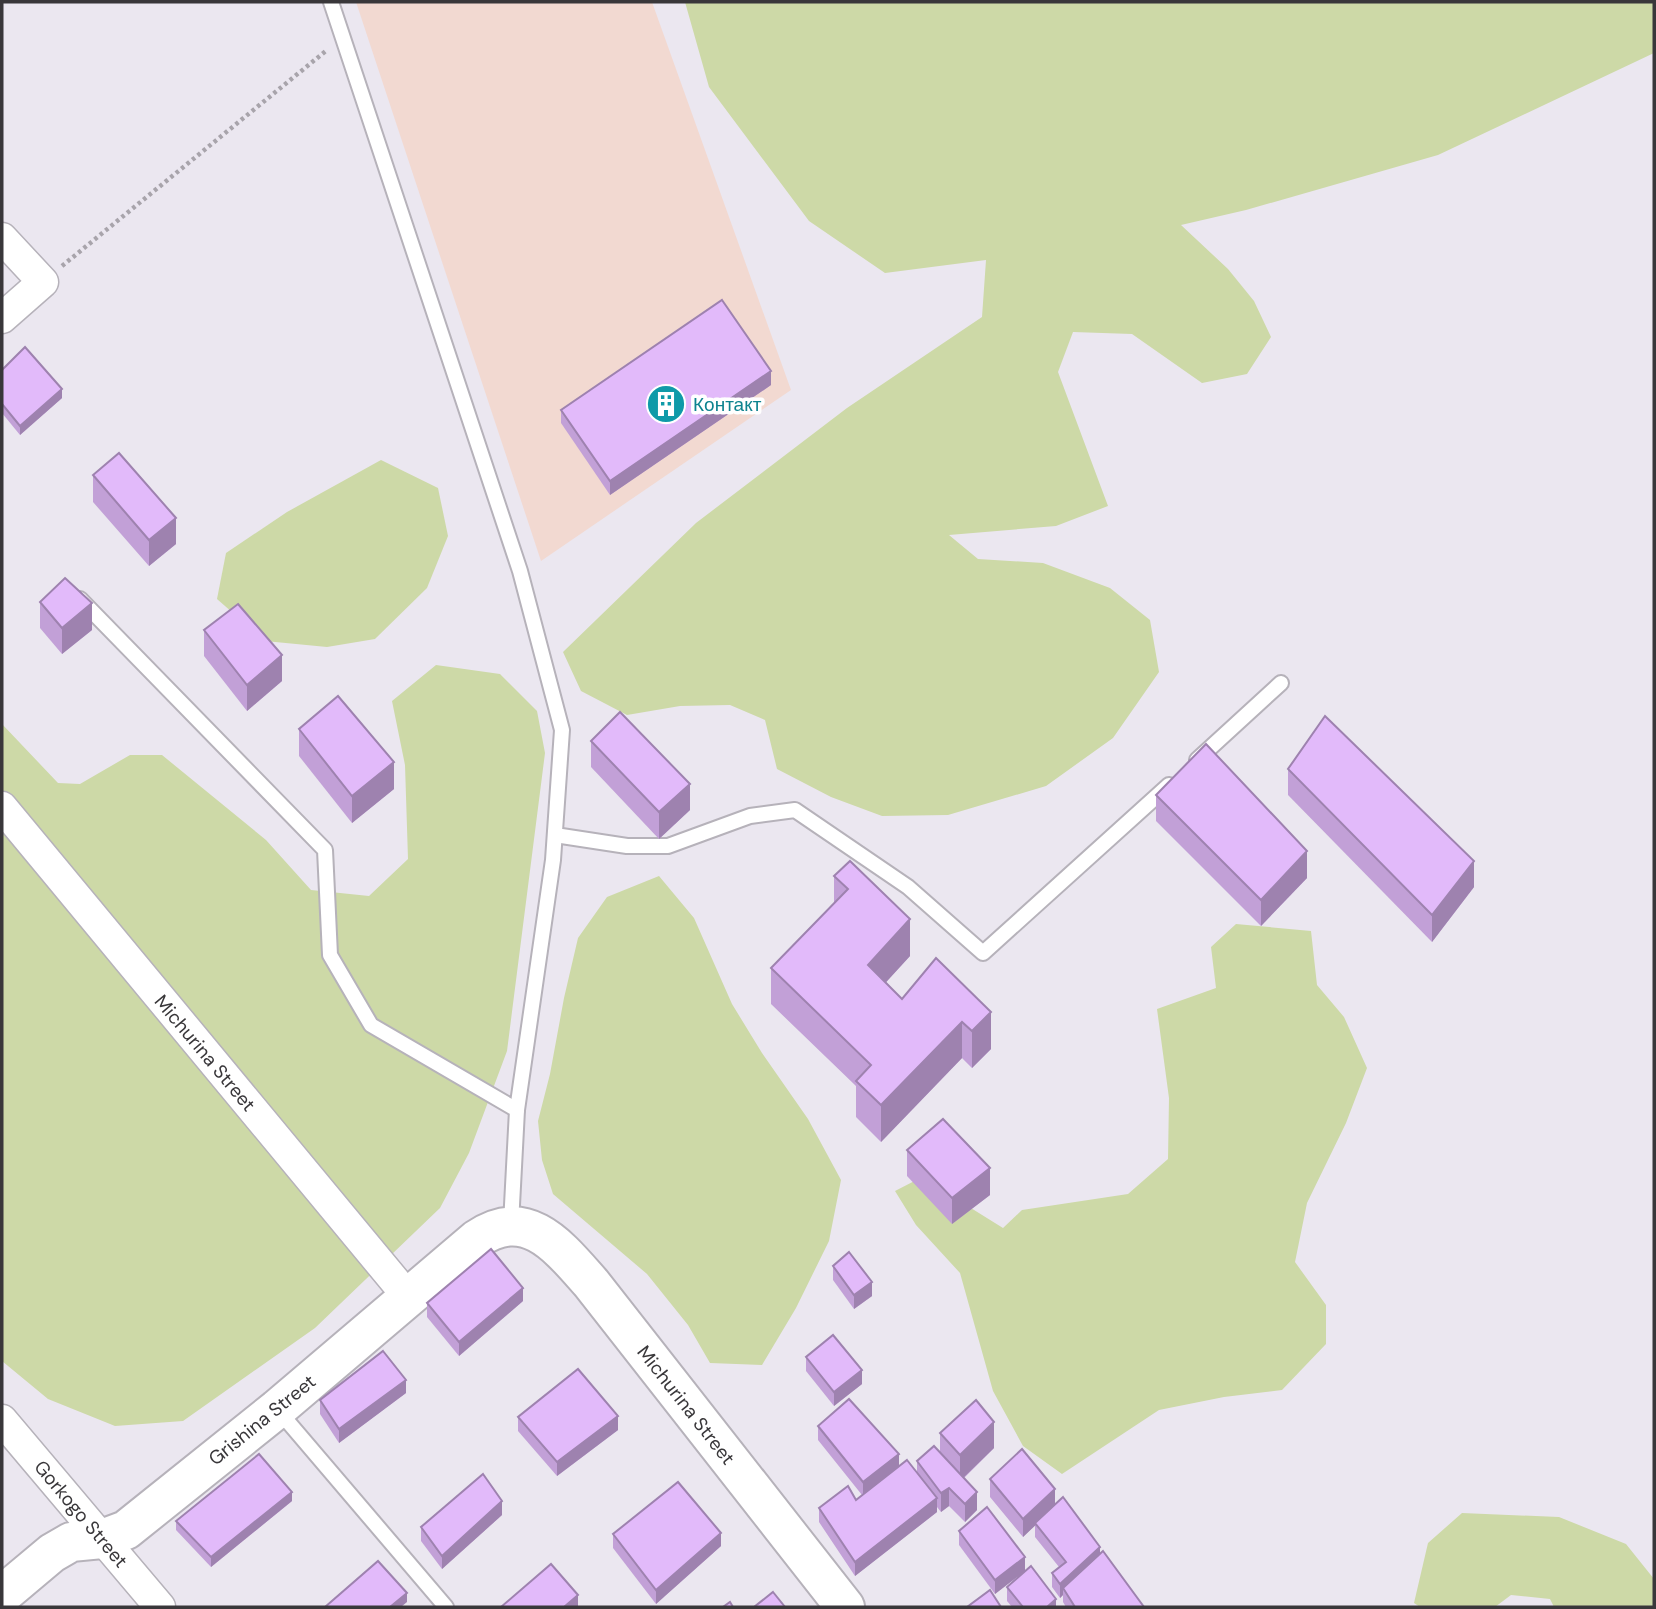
<svg xmlns="http://www.w3.org/2000/svg" width="1656" height="1609" font-family="'DM Sans',sans-serif">
	<style>
		.industrial { fill: #f2d9d1 }
		.green { fill: #cdd9a7 }
		.lines { fill: none; stroke-linecap: round; stroke-linejoin: round }
		.lane-casing { stroke: #b6b2ba; stroke-width: 18 }
		.street-casing { stroke: #b6b2ba; stroke-width: 33 }
		.secondary-casing { stroke: #b6b2ba; stroke-width: 42 }
		.path { stroke: #a8a4ab; stroke-width: 4.5; stroke-dasharray: 3.5 3.5; stroke-linecap: butt }
		.lane { stroke: #fff; stroke-width: 14 }
		.street { stroke: #fff; stroke-width: 30 }
		.secondary { stroke: #fff; stroke-width: 38 }
		.wall { fill: #c2a0d7 }
		.shaded-wall { fill: #9e82af }
		.building { fill: #e2bafa; stroke: #9e82af; stroke-width: 2 }
		.labels { text-anchor: middle; dominant-baseline: central; stroke-width: 7; stroke-linejoin: round; paint-order: stroke }
		.culture-label { font-size: 19px; fill: #0d838f; stroke: #fff; text-anchor: start }
		.street-label { font-size: 19px; fill: #39373a; stroke: #fff }
	</style>
	<rect width="100%" height="100%" fill="#ebe7f0"/>
	<!-- industrial -->
	<polygon class="industrial" points="356,2 652,2 791,390 541,561"/>
	<!-- green -->
	<g class="green">
		<polygon points="685,2 1654,2 1654,53 1438,155 1246,210 1181,225 1228,269 1254,301 1271,337 1247,374 1202,383 1132,334 1073,332 1058,372 1108,506 1056,526 949,535 978,559 1043,563 1110,588 1150,620 1159,672 1113,738 1046,786 948,815 882,816 831,797 777,769 765,720 730,705 680,706 627,715 581,691 563,652 696,523 847,408 982,317 986,260 885,273 809,221 709,87"/>
		<polygon points="381,460 438,488 448,536 427,588 375,639 327,647 265,641 217,599 226,553 287,512"/>
		<polygon points="436,665 500,674 537,711 545,753 507,1051 469,1153 440,1208 315,1328 183,1421 115,1426 48,1399 2,1361 2,724 58,783 80,784 130,755 162,755 266,840 311,890 369,896 408,859 405,765 392,701"/>
		<polygon points="659,876 694,918 732,1004 762,1053 808,1119 841,1180 829,1241 796,1308 762,1365 710,1363 688,1325 647,1274 553,1194 542,1160 538,1121 550,1074 564,998 578,938 607,897"/>
		<polygon points="1236,924 1311,931 1317,985 1344,1017 1367,1068 1346,1123 1307,1203 1295,1262 1326,1305 1326,1344 1282,1390 1224,1397 1159,1410 1062,1474 1023,1446 993,1391 960,1273 916,1225 895,1191 930,1173 958,1200 1003,1228 1022,1210 1128,1194 1168,1159 1169,1098 1157,1009 1216,988 1211,947"/>
		<polygon points="1462,1513 1559,1517 1626,1544 1654,1579 1654,1607 1554,1607 1550,1599 1511,1595 1495,1607 1420,1607 1414,1603 1428,1543"/>
	</g>
	<g class="lines">
		<!-- lane casing -->
		<g class="lane-casing">
			<g id="lane">
				<polyline points="331,2 520,571 562,730 553,860 517,1110 511,1224"/>
				<polyline points="80,599 325,850 330,955 371,1025 517,1110"/>
				<polyline points="1197,760 1281,683"/>
				<polyline points="555,835 627,846 668,846 750,816 795,810 908,887 983,953 1169,785"/>
				<polyline points="278,1410 446,1607"/>
			</g>
		</g>
		<!-- street casing -->
		<g class="street-casing">
			<g id="street">
				<polyline points="2,238 43,282 2,318"/>
				<polyline points="2,807 409,1298"/>
				<polyline points="2,1420 160,1607"/>
			</g>
		</g>
		<!-- secondary casing -->
		<g class="secondary-casing">
			<path id="secondary" d="M2,1595L52,1553L71,1542L102,1539L126,1530L277,1409L477,1239C527,1205 559,1247 591,1283L845,1607"/>
		</g>
		<!-- path -->
		<polyline class="path" points="62,266 327,50"/>
		<!-- lane -->
		<use href="#lane" class="lane"/>
		<!-- street -->
		<use href="#street" class="street"/>
		<!-- secondary -->
		<use href="#secondary" class="secondary"/>
	</g>
	<!-- wall -->
	<g class="wall">
		<polygon points="2,370 62,398 20,435 2,413"/>
		<polygon points="771,385 610,495 561,423 561,410"/>
		<polygon points="93,475 176,544 149,566 93,502"/>
		<polygon points="40,602 92,630 62,654 40,628"/>
		<polygon points="204,630 282,681 247,711 204,656"/>
		<polygon points="299,729 394,789 352,823 299,756"/>
		<polygon points="591,741 690,810 659,839 591,767"/>
		<polygon points="1288,769 1474,887 1432,942 1288,795"/>
		<polygon points="1156,795 1307,878 1261,926 1156,821"/>
		<polygon points="850,861 910,956 886,982 902,999 936,958 991,1049 972,1068 962,1058 881,1142 856,1117 856,1086 771,1004 771,968 834,903 834,876"/>
		<polygon points="907,1150 990,1195 952,1224 907,1176"/>
		<polygon points="833,1266 872,1296 854,1309 833,1280"/>
		<polygon points="523,1301 459,1356 427,1317 427,1303"/>
		<polygon points="806,1357 862,1384 834,1406 806,1371"/>
		<polygon points="406,1393 339,1443 320,1414 320,1400"/>
		<polygon points="518,1417 618,1430 557,1476 518,1431"/>
		<polygon points="818,1426 899,1466 917,1472 917,1461 940,1452 940,1433 994,1448 964,1478 977,1510 965,1522 949,1506 941,1512 937,1507 937,1512 855,1576 819,1522 819,1508 856,1500 862,1495 818,1440"/>
		<polygon points="990,1479 1055,1504 1100,1554 1144,1607 1066,1607 1063,1602 1063,1595 1060,1598 1052,1587 1052,1573 1059,1567 1035,1537 1035,1525 1023,1537 990,1497"/>
		<polygon points="292,1501 211,1567 176,1530 176,1521"/>
		<polygon points="502,1515 442,1569 421,1541 421,1527"/>
		<polygon points="959,1531 1025,1571 995,1594 959,1545"/>
		<polygon points="613,1534 721,1546 656,1604 613,1548"/>
		<polygon points="1007,1587 1056,1607 1012,1607 1007,1601"/>
	</g>
	<!-- shaded-wall -->
	<g class="shaded-wall">
		<polygon points="771,371 771,385 610,495 610,481"/>
		<polygon points="62,389 62,398 20,435 20,426"/>
		<polygon points="176,518 176,544 149,566 149,540"/>
		<polygon points="92,603 92,630 62,654 62,628"/>
		<polygon points="282,655 282,681 247,711 247,685"/>
		<polygon points="394,762 394,789 352,823 352,796"/>
		<polygon points="690,784 690,810 659,839 659,812"/>
		<polygon points="1307,851 1307,878 1261,926 1261,900"/>
		<polygon points="1474,861 1474,887 1432,942 1432,915"/>
		<polygon points="910,919 910,956 868,1002 868,965"/>
		<polygon points="991,1012 991,1049 972,1068 972,1031"/>
		<polygon points="962,1022 962,1058 881,1142 881,1105"/>
		<polygon points="990,1168 990,1195 952,1224 952,1198"/>
		<polygon points="872,1282 872,1296 854,1309 854,1295"/>
		<polygon points="523,1288 523,1301 459,1356 459,1342"/>
		<polygon points="862,1370 862,1384 834,1406 834,1392"/>
		<polygon points="406,1380 406,1393 339,1443 339,1429"/>
		<polygon points="618,1416 618,1430 557,1476 557,1462"/>
		<polygon points="994,1422 994,1448 960,1481 960,1455"/>
		<polygon points="899,1454 899,1468 863,1496 863,1482"/>
		<polygon points="949,1488 949,1506 941,1512 941,1493"/>
		<polygon points="1055,1489 1055,1507 1023,1537 1023,1519"/>
		<polygon points="292,1492 292,1501 211,1567 211,1557"/>
		<polygon points="977,1492 977,1510 965,1522 965,1504"/>
		<polygon points="937,1498 937,1512 855,1576 855,1562"/>
		<polygon points="502,1501 502,1515 442,1569 442,1556"/>
		<polygon points="721,1533 721,1546 656,1604 656,1590"/>
		<polygon points="1100,1547 1100,1561 1063,1588 1063,1595 1060,1598 1060,1584"/>
		<polygon points="1025,1557 1025,1571 995,1594 995,1580"/>
		<polygon points="407,1593 407,1602 401,1607 390,1607"/>
		<polygon points="578,1595 578,1607 564,1607"/>
		<polygon points="1056,1599 1056,1607 1047,1607"/>
	</g>
	<!-- building -->
	<g class="building">
		<polygon points="722,300 771,371 610,481 561,410"/>
		<polygon points="25,347 62,389 20,426 2,404 2,370"/>
		<polygon points="119,453 176,518 149,540 93,475"/>
		<polygon points="65,578 92,603 62,628 40,602"/>
		<polygon points="238,604 282,655 247,685 204,630"/>
		<polygon points="338,696 394,762 352,796 299,729"/>
		<polygon points="620,712 690,784 659,812 591,741"/>
		<polygon points="1325,716 1474,861 1432,915 1288,769"/>
		<polygon points="1206,744 1307,851 1261,900 1156,795"/>
		<polygon points="850,861 910,919 868,965 902,999 936,958 991,1012 972,1031 962,1022 881,1105 856,1081 871,1065 771,968 848,889 834,876"/>
		<polygon points="943,1119 990,1168 952,1198 907,1150"/>
		<polygon points="491,1249 523,1288 459,1342 427,1303"/>
		<polygon points="849,1252 872,1282 854,1295 833,1266"/>
		<polygon points="833,1335 862,1370 834,1392 806,1357"/>
		<polygon points="383,1351 406,1380 339,1429 320,1400"/>
		<polygon points="578,1369 618,1416 557,1462 518,1417"/>
		<polygon points="849,1399 899,1454 863,1482 818,1426"/>
		<polygon points="976,1400 994,1422 960,1455 940,1433"/>
		<polygon points="934,1446 977,1492 965,1504 949,1488 941,1493 917,1461"/>
		<polygon points="1022,1449 1055,1489 1023,1519 990,1479"/>
		<polygon points="259,1454 292,1492 211,1557 176,1521"/>
		<polygon points="907,1460 937,1498 855,1562 819,1508 848,1486 856,1500"/>
		<polygon points="483,1474 502,1501 442,1556 421,1527"/>
		<polygon points="678,1482 721,1533 656,1590 613,1534"/>
		<polygon points="1063,1497 1100,1547 1060,1584 1052,1573 1066,1562 1035,1523"/>
		<polygon points="987,1507 1025,1557 995,1580 959,1531"/>
		<polygon points="1103,1551 1144,1607 1075,1607 1063,1588"/>
		<polygon points="378,1561 407,1593 390,1607 325,1607"/>
		<polygon points="551,1564 578,1595 564,1607 501,1607"/>
		<polygon points="1031,1566 1056,1599 1047,1607 1023,1607 1007,1587"/>
		<polygon points="990,1590 1001,1607 967,1607"/>
		<polygon points="773,1592 785,1607 754,1607"/>
		<polygon points="730,1602 733,1607 723,1607"/>
	</g>
	<!-- icons -->
	<defs>
		<g id="building-disc" transform="scale(2.0125)"><circle r="9.5" fill="#0f9aa8" stroke="#fff"/><path d="M-4-6H4V6H1V3H-1V6H-4ZM-2.5-4.3h1.7v1.8h-1.7ZM.8-4.3h1.7v1.8H.8ZM-2.5-1h1.7V.8h-1.7ZM.8-1h1.7V.8H.8Z" fill="#fff"/></g>
	</defs>
	<g fill-rule="evenodd">
		<use href="#building-disc" x="666" y="404"/>
	</g>
	<g class="labels">
		<!-- culture labels -->
		<g class="culture-label">
			<text x="693" y="404">Контакт</text>
		</g>
		<!-- street labels -->
		<g class="street-label">
			<text transform="translate(205 1053) rotate(50)">Michurina Street</text>
			<text transform="translate(686 1405) rotate(52)">Michurina Street</text>
			<text transform="translate(262 1420) rotate(-39)">Grishina Street</text>
			<text transform="translate(81 1514) rotate(50)">Gorkogo Street</text>
		</g>
	</g>
	<!-- border -->
	<rect width="1656" height="1609" fill="none" stroke="#39373a" stroke-width="7"/>
</svg>
